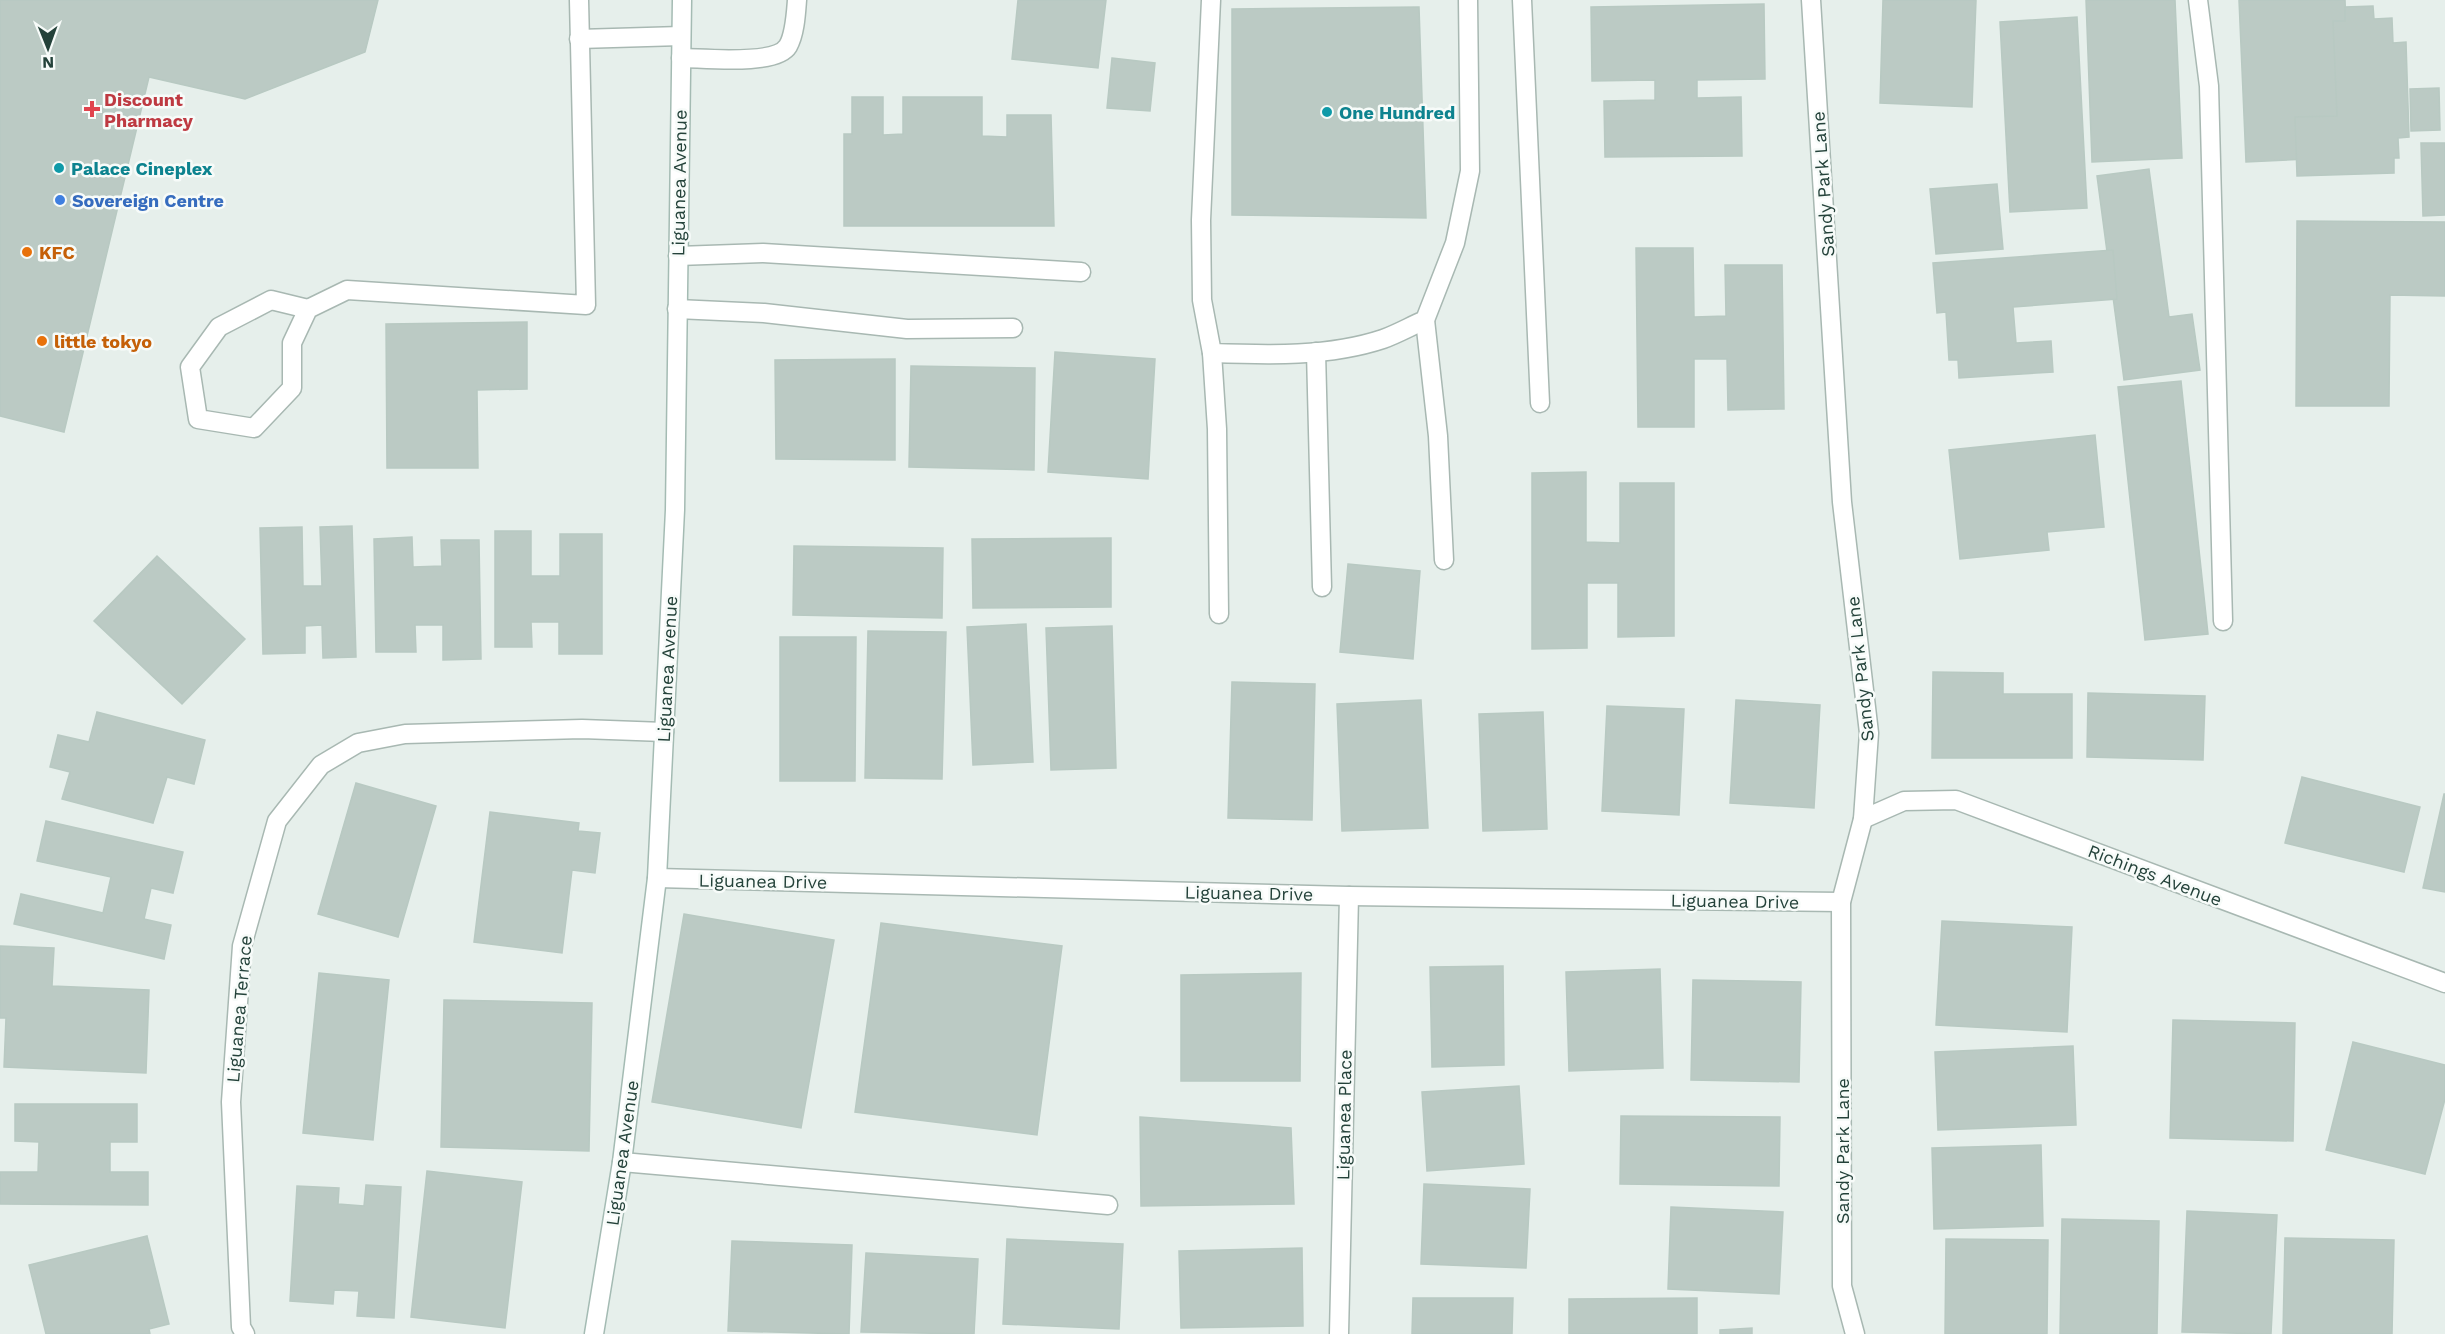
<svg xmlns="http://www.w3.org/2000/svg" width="2445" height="1334" font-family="'Work Sans',sans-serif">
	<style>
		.building { fill: #bbcac4; stroke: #b8c9c2; stroke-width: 1.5 }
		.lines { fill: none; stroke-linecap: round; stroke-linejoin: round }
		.lane-casing { stroke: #a8b8b2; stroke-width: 21 }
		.street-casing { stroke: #a8b8b2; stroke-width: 21 }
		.secondary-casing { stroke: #a4bbb3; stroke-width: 21 }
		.lane { stroke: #fff; stroke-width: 18 }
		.street { stroke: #fff; stroke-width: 18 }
		.secondary { stroke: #fff; stroke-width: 18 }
		.health-dot { fill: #e0444e; stroke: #f7fbf9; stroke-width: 2 }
		.culture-dot { fill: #0f9aa8; stroke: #f7fbf9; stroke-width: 2 }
		.shop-dot { fill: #3f7fe0; stroke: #f7fbf9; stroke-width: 2 }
		.food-dot { fill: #e8710a; stroke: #f7fbf9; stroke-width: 2 }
		.labels { text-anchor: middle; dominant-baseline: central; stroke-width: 5; stroke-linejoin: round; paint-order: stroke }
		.health-label { font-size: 18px; font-weight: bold; fill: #be3a42; stroke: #f7fbf9; text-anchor: start }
		.culture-label { font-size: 18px; font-weight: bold; fill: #0d838f; stroke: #f7fbf9; text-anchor: start }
		.street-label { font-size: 18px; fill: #24423a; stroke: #f7fbf9 }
		.shop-label { font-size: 18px; font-weight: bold; fill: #366cbe; stroke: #f7fbf9; text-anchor: start }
		.food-label { font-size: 18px; font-weight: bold; fill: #c56008; stroke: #f7fbf9; text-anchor: start }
	</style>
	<rect width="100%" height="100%" fill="#e6efeb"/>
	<!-- building -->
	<g class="building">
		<polygon points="0,0 378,0 365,52 245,99 149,77 64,432 0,416"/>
		<polygon points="1018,0 1106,0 1098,68 1012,59"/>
		<polygon points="1883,0 1976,0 1972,107 1880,103"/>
		<polygon points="2086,0 2175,0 2182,158 2092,162"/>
		<polygon points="2239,0 2345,0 2351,157 2246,162"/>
		<polygon points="1764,4 1765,79 1697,80 1697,98 1741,97 1742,156 1605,157 1604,101 1655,100 1655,80 1592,81 1591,7"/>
		<polygon points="2373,6 2374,19 2392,18 2393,43 2406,42 2409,137 2398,138 2399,158 2394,158 2394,173 2297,176 2295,117 2337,116 2333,21 2345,21 2345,7"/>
		<polygon points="1419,7 1426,218 1232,215 1232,9"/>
		<polygon points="2077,17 2087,208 2010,212 2000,22"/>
		<polygon points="1112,58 1155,63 1150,111 1107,108"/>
		<polygon points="2439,88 2440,130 2411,131 2410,89"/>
		<polygon points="852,97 883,97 883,135 903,134 903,97 982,97 982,136 1007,137 1007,115 1051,115 1054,226 844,226 844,134 852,134"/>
		<polygon points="2421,143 2445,143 2445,215 2423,216"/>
		<polygon points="2149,169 2169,317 2192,314 2200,370 2124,380 2097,176"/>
		<polygon points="1997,184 2003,249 1936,254 1930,189"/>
		<polygon points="2297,221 2445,222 2445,296 2390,295 2389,406 2296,406"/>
		<polygon points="1636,248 1693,248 1694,317 1726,316 1725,265 1782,265 1784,409 1728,410 1727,359 1694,359 1694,427 1638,427"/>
		<polygon points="2113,250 2117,299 2013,307 2016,343 2051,341 2053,372 1959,378 1958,360 1949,360 1946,312 1937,313 1933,263"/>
		<polygon points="527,322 527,389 477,390 478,468 387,468 386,324"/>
		<polygon points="1055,352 1155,359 1148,479 1048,472"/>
		<polygon points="895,359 895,460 776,459 775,360"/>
		<polygon points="911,366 1035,368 1034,470 909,467"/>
		<polygon points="2181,381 2208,634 2145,640 2118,387"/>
		<polygon points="2095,435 2104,527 2047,532 2049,550 1960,559 1949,450"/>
		<polygon points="1586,472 1586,542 1620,543 1620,483 1674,483 1674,636 1618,637 1618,583 1587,583 1587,648 1532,649 1532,473"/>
		<polygon points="352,526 356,657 323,658 322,625 305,626 305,653 263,654 260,528 302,527 303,586 322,586 320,527"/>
		<polygon points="495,531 531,531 531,576 560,576 560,534 602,534 602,654 559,654 559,622 531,622 532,647 495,647"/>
		<polygon points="412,537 413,567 442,566 441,540 479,540 481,659 443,660 443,625 415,625 416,652 376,652 374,539"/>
		<polygon points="1111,538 1111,607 973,608 972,539"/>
		<polygon points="794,546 943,548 942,618 793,615"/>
		<polygon points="157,556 245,639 182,704 94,621"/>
		<polygon points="1348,564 1420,571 1413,659 1340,652"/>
		<polygon points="1026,624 1033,762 973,765 967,627"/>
		<polygon points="1112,626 1116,768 1051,770 1046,628"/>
		<polygon points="868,631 946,632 942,779 865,778"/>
		<polygon points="780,637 856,637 855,781 780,781"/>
		<polygon points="1933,672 2003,673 2003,694 2072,694 2072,758 1932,758"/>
		<polygon points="1232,682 1315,684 1312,820 1228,818"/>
		<polygon points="2088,693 2205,696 2203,760 2087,757"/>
		<polygon points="1421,700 1428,828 1342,831 1337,704"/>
		<polygon points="1736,700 1820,705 1814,808 1730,803"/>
		<polygon points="1607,706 1684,709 1679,815 1602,811"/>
		<polygon points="97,712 205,740 194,784 167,777 153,823 62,799 70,772 50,767 58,735 89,742"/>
		<polygon points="1543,712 1547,829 1483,831 1479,714"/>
		<polygon points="2302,777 2420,807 2404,872 2285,843"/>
		<polygon points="356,783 436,806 398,937 318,914"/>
		<polygon points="2444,794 2445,794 2445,892 2423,888"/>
		<polygon points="490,812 579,823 578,831 600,833 595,873 572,870 562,953 474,942"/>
		<polygon points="46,821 183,852 173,893 151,888 144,919 171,925 164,959 14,924 21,894 103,913 111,877 37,861"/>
		<polygon points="684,914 834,940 801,1128 652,1102"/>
		<polygon points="1942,921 2072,927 2067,1032 1936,1025"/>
		<polygon points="881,923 1062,946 1037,1135 855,1112"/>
		<polygon points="0,946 54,948 52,986 149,990 146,1073 4,1067 6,1018 0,1018"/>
		<polygon points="1503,966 1504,1065 1432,1067 1430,967"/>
		<polygon points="1660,969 1663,1068 1569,1071 1566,972"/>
		<polygon points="319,973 389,980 373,1140 303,1133"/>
		<polygon points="1301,973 1300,1081 1181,1081 1181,975"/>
		<polygon points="1693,980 1801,982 1799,1082 1691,1080"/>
		<polygon points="444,1000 592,1003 589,1151 441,1147"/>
		<polygon points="2173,1020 2295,1023 2293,1141 2170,1138"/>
		<polygon points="2353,1042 2445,1065 2445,1099 2425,1174 2326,1150"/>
		<polygon points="2073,1046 2076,1125 1938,1130 1935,1052"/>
		<polygon points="1519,1086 1524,1164 1427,1171 1422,1092"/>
		<polygon points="15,1104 137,1104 137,1142 110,1142 110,1172 148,1172 148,1205 0,1204 0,1172 38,1172 39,1142 15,1141"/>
		<polygon points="1621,1116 1780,1117 1779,1186 1620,1184"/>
		<polygon points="1140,1117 1291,1128 1294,1204 1141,1206"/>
		<polygon points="2041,1145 2043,1226 1934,1229 1932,1148"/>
		<polygon points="427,1171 522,1182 505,1328 411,1317"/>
		<polygon points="1424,1184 1530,1189 1526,1268 1421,1264"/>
		<polygon points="366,1185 401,1187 394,1318 357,1316 359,1291 334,1290 333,1304 290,1301 297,1186 339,1188 338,1204 364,1206"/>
		<polygon points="1671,1207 1783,1212 1779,1294 1668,1289"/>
		<polygon points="2187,1211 2277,1215 2271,1334 2182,1332"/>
		<polygon points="2062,1219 2159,1221 2157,1334 2060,1334"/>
		<polygon points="147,1236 169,1324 149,1329 150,1334 46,1334 29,1265"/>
		<polygon points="2285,1238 2394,1240 2392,1334 2283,1334"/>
		<polygon points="1007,1239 1123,1244 1119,1329 1003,1324"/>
		<polygon points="1946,1239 2048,1240 2047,1334 1945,1334"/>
		<polygon points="732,1241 852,1245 849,1334 728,1331"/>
		<polygon points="1302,1248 1303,1326 1181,1328 1179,1251"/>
		<polygon points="866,1253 978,1259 974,1334 861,1332"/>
		<polygon points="1413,1298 1513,1298 1512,1334 1412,1334"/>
		<polygon points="1697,1298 1697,1334 1569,1334 1569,1299"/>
		<polygon points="1752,1328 1752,1334 1720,1334 1720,1330"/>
	</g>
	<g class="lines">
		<!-- lane casing -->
		<g class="lane-casing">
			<g id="lane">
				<path d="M1211,0L1201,220L1202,300L1212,353C1268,355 1329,357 1383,339C1397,334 1411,326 1425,320L1455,243L1470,171L1468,0"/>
				<polyline points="1522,0 1540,403"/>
				<polyline points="579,39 681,36"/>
				<path d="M681,58C703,58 776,66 788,46C795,34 796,13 797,0"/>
				<polyline points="678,256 763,253 1081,272"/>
				<polyline points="308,309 271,300 219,327 190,367 198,419 254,428 292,388 292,343 308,309 347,290 586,305 579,0"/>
				<polyline points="677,309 764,313 907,329 1013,328"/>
				<polyline points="1425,320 1438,436 1444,560"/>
				<polyline points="1316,352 1322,587"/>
				<polyline points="1212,353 1217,429 1219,614"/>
			</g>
		</g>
		<!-- street casing -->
		<g class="street-casing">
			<g id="street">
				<polyline points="1811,0 1842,502 1869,733 1863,819 1841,902 1842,1286 1855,1334"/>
				<polyline points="2198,0 2209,86 2223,621"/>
				<polyline points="1863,819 1904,801 1956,800 2445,983"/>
				<polyline points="657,878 1349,896 1841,902"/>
				<polyline points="622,1162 1108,1205"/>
				<polyline points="245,1334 241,1327 231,1102 242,946 277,821 321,765 358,743 405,734 582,729 664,732"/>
				<polyline points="1339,1334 1349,896"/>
			</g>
		</g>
		<!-- secondary casing -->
		<g class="secondary-casing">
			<polyline id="secondary" points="594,1334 622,1162 657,878 675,510 682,0"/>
		</g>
		<!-- lane -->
		<use href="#lane" class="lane"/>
		<!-- street -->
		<use href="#street" class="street"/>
		<!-- secondary -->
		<use href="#secondary" class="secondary"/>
	</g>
	<!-- markers -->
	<path class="health-dot" d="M89 100h6v6h6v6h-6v6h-6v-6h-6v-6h6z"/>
	<g class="culture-dot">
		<circle cx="1327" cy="112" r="6"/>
		<circle cx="59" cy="168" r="6"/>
	</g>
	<circle class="shop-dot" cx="60" cy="200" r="6"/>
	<g class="food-dot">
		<circle cx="27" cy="252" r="6"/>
		<circle cx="42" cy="341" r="6"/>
	</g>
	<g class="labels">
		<!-- health labels -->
		<g class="health-label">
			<text x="104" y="99">Discount<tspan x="104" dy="21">Pharmacy</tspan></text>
		</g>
		<!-- culture labels -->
		<g class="culture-label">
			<text x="1339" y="112">One Hundred</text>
			<text x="71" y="168">Palace Cineplex</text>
		</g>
		<!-- street labels -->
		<g class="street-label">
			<text transform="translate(679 183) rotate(-89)">Liguanea Avenue</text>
			<text transform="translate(1823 184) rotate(-94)">Sandy Park Lane</text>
			<text transform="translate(667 669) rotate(-87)">Liguanea Avenue</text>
			<text transform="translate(1860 669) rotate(-96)">Sandy Park Lane</text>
			<text transform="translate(2155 875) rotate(21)">Richings Avenue</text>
			<text transform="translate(763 881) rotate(1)">Liguanea Drive</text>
			<text transform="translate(1249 893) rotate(1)">Liguanea Drive</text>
			<text transform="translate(1735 901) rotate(1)">Liguanea Drive</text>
			<text transform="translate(239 1009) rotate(-85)">Liguanea Terrace</text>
			<text transform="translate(1344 1115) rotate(-89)">Liguanea Place</text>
			<text transform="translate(1842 1151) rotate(-90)">Sandy Park Lane</text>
			<text transform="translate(622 1153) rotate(-82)">Liguanea Avenue</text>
		</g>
		<!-- shop labels -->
		<g class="shop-label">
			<text x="72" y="200">Sovereign Centre</text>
		</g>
		<!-- food labels -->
		<g class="food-label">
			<text x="39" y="252">KFC</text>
			<text x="54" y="341">little tokyo</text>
		</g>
	</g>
	<!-- north arrow -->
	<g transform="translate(48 48) rotate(179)" stroke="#f7fbf9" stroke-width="4.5" paint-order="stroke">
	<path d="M0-4.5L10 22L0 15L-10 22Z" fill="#24423a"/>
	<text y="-9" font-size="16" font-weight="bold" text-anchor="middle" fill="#24423a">N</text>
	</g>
</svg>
